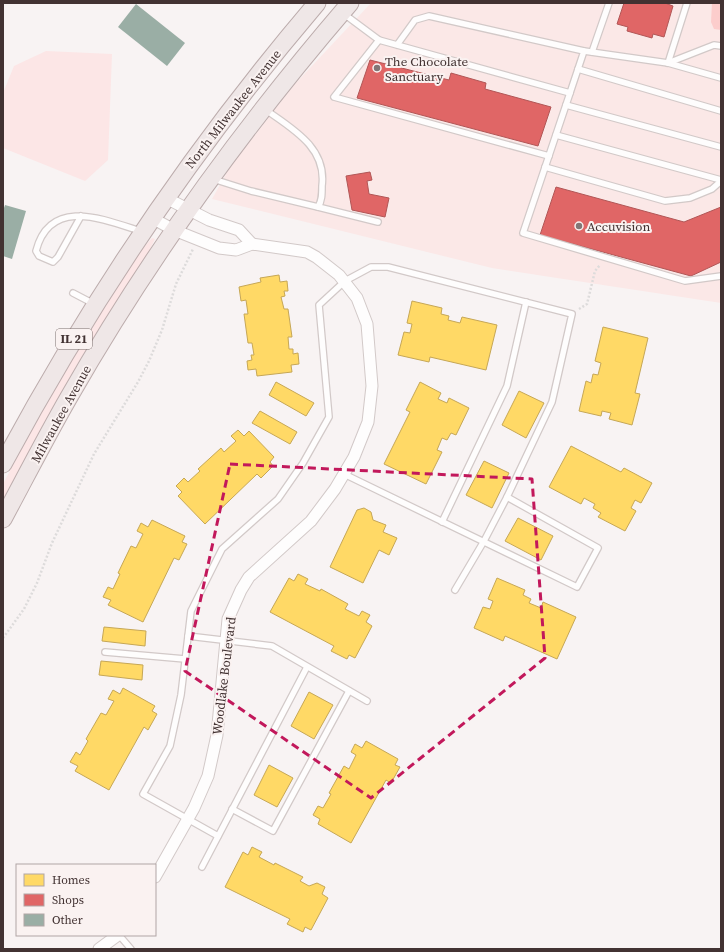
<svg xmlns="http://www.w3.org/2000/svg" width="724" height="952" font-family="'Source Serif 4',serif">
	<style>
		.built { fill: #fbe8e7 }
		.green { fill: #fce6e6 }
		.water { fill: #fccdcc }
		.homes { fill: #ffd966; stroke: #c6a756 }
		.shops { fill: #e06666; stroke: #b15656 }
		.building { fill: #9aaea5 }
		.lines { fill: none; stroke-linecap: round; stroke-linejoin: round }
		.lane-casing { stroke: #d2c9c8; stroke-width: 8 }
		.street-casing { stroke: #d2c9c8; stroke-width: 13 }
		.primary-casing { stroke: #bcacac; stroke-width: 19 }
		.path { stroke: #dddbdb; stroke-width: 2.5; stroke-dasharray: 2 2; stroke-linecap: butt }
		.lane { stroke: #fefdfd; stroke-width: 5.5 }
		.street { stroke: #fefdfd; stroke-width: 11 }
		.primary { stroke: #efe7e7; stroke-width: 17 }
		.marked { fill: none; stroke: #c2185b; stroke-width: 3; stroke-dasharray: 8 5; stroke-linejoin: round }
		.poi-dot { fill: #827676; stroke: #faf2f1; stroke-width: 1.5 }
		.labels { text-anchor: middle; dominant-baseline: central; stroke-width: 4; stroke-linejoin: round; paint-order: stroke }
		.shield { fill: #faf2f1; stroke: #796c6b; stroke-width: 1 }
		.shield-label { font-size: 12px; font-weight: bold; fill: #423232 }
		.poi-label { font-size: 13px; fill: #423232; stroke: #faf2f1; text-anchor: start }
		.street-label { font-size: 13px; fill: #423232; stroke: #faf2f1 }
	</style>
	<rect width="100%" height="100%" fill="#f8f3f3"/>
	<!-- built -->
	<polygon class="built" points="371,3 721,3 721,303 492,268 212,199 230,167 294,85"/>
	<!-- green -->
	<g class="green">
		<polygon points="46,51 112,54 108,160 85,181 3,148 3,93 14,66"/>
		<path d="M152,238L155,239L148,253L79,361L3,499V484C32,428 63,374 96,321C114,292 130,262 152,238Z"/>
	</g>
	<!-- water -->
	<polygon class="water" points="712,3 721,3 721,30 714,29 711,22"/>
	<!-- homes -->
	<g class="homes">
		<polygon points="279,275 280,282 287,281 288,291 284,291 285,296 281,297 284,309 288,309 292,337 288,337 289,349 293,349 293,354 298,353 299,364 291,365 292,372 257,376 256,369 248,370 247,361 252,360 251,355 254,355 252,343 248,343 244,314 248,314 246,300 241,301 239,287 261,282 260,278"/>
		<polygon points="412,301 442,308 441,314 449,316 448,320 460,323 462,317 497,325 486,370 430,357 429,362 398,355 404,332 410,333 412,324 407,323"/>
		<polygon points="603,327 648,338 635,393 640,394 632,425 609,419 611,413 602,411 601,416 579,411 586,381 591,383 593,374 598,375 601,363 595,361"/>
		<polygon points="276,382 314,403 306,416 269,395"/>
		<polygon points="420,382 441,393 438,399 447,403 449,398 469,408 456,435 451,433 447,440 442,438 437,450 442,452 426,484 384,464 410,412 406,410"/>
		<polygon points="519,391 544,403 526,438 502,425"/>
		<polygon points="260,411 297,432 290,444 252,423"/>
		<polygon points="238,430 244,436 249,431 274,457 270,462 273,466 261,478 257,474 205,524 178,496 182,492 176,486 184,478 188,482 200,471 198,469 221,448 224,452 236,441 231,436"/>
		<polygon points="571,446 621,472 624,468 652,483 641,503 635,500 631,508 636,511 625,531 598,517 601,513 593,508 595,504 584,498 581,504 549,487"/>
		<polygon points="484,461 509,473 492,508 466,495"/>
		<polygon points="364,508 371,512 373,520 386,525 383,532 397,538 389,555 379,550 363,583 330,567 357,510"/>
		<polygon points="518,518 553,536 541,560 505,541"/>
		<polygon points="152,520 185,536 182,542 187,544 179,560 174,558 143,622 108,605 111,600 103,597 108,587 113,589 120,574 118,573 131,546 136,548 143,534 137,531 141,523 148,527"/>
		<polygon points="298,574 308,579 305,584 320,591 321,589 348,604 345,609 359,616 362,611 370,615 366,622 372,626 355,658 349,655 347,659 331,651 334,646 270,612 289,578 294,581"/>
		<polygon points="497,578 525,590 523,595 531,599 529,603 541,608 543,602 576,617 557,659 505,636 503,641 474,628 483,607 490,609 493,601 488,599"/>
		<polygon points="104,627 146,631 145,646 102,641"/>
		<polygon points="101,661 143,665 142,680 99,675"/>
		<polygon points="123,688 155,706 152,711 157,714 148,730 144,727 109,790 75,771 78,766 70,762 76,752 80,755 88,741 86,739 101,713 106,715 114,701 108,699 113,690 120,694"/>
		<polygon points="309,692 333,705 314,739 291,726"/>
		<polygon points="366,741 398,759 395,765 400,767 391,783 386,780 351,843 318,824 320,819 313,815 318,806 323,808 331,794 329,793 344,766 349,769 356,755 351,752 355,744 362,748"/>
		<polygon points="269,765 293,778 277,807 254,795"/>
		<polygon points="252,847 262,852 259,857 274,865 275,863 303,877 300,881 309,886 317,883 325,887 322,894 328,898 311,930 305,927 303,932 287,924 290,919 225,887 243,852 248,855"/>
	</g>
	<!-- shops -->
	<g class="shops">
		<polygon points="624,3 665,3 673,6 664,37 653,34 652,38 627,31 628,27 617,24"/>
		<polygon points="370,60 449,80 451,73 486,83 485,89 551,107 538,146 357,98"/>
		<polygon points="370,172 372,180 367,181 369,194 389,198 385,217 352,210 346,176"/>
		<polygon points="556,187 684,222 721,207 721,262 691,276 540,235"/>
	</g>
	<!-- building -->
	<g class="building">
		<polygon points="136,4 185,43 167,66 118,27"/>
		<polygon points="5,205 26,211 12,259 3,256 3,211"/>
	</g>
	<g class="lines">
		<!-- lane casing -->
		<g class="lane-casing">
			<g id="lane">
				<polyline points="344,14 379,40 570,93 584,51 429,16 415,20 397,45"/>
				<polyline points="379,40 334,97 549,156"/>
				<polyline points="584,51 668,63 721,78"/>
				<polyline points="592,52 609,3"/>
				<polyline points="668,63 687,3"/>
				<polyline points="668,63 714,45 721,46"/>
				<polyline points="578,69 721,111"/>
				<polyline points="570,93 523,233 685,281 721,276"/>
				<polyline points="566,105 721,147"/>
				<polyline points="556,135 721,180"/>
				<polyline points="545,167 665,201 690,198 712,189 721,181"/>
				<path d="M213,179L251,191L318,207C322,201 322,194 322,186C327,148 293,129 266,110"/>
				<polyline points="318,207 378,222"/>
				<path d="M81,216L58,257L53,262L39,256L36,251C50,197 103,219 140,231"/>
				<polyline points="73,293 94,304"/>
				<polyline points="442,522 507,386 526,302"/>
				<polyline points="455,590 484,541 507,497"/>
				<polyline points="188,636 272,646 367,701"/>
				<polyline points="105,652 185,659"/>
				<polyline points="232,809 273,831 349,691"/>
				<polyline points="218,836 143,794 170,746 181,695 191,611 222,549 278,499 303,463 329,417 319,305 345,281 371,267 388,267 572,314 552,402 507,497 598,548 577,587 344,474"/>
				<polyline points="202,867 307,667"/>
				<polyline points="119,935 131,949"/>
			</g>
		</g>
		<!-- street casing -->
		<g class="street-casing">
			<g id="street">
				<polyline points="166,198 209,220 239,230 252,244"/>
				<polyline points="152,218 174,230 219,248 236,250 252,244 307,252 316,257 339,275 357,298 367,324 372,386 368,422 354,457 335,489 311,521 249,577 241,590 228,619 217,735 208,776 194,808 155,877"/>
				<polyline points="99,949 118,935"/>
			</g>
		</g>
		<!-- primary casing -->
		<g class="primary-casing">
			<g id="primary">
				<path d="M3,464C91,300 196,145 317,3"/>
				<path d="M3,519C25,478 46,437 69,397C149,257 245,125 350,3"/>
			</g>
		</g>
		<!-- path -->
		<g class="path">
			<polyline points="579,309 587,304 595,271 600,265"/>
			<polyline points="3,638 24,609 37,583 52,543 94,454 138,382 149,361 162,330 176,284 193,249"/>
		</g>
		<!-- lane -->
		<use href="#lane" class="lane"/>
		<!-- street -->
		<use href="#street" class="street"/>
		<!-- primary -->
		<use href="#primary" class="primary"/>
	</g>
	<!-- marked area -->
	<path class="marked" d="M230,464L532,479L545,658L371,798L185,671Z"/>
	<!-- markers -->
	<g class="poi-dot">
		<circle cx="377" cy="68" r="4"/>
		<circle cx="579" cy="226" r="4"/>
	</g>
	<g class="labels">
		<!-- shield labels -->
		<rect class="shield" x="56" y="329" width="36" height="20" rx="3"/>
		<g class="shield-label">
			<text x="74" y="339">IL 21</text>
		</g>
		<!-- poi labels -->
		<g class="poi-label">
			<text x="385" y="61">The Chocolate<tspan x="385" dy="15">Sanctuary</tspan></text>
			<text x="587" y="226">Accuvision</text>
		</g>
		<!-- street labels -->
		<g class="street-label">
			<text transform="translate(233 109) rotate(-52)">North Milwaukee Avenue</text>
			<text transform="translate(61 414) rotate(-61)">Milwaukee Avenue</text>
			<text transform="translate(224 676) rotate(-83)">Woodlake Boulevard</text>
		</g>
	</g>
	<!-- border -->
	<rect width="724" height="952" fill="none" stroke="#423232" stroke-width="8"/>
	<!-- legend -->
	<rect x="16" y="864" width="140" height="72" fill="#faf2f1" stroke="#b0a5a5"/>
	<rect x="24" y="874" width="20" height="12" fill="#ffd966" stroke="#b0a5a5"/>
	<text x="52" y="884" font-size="12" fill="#423232">Homes</text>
	<rect x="24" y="894" width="20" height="12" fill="#e06666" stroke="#b0a5a5"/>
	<text x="52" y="904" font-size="12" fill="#423232">Shops</text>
	<rect x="24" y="914" width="20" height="12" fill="#9aaea5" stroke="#b0a5a5"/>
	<text x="52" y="924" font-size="12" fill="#423232">Other</text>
</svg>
